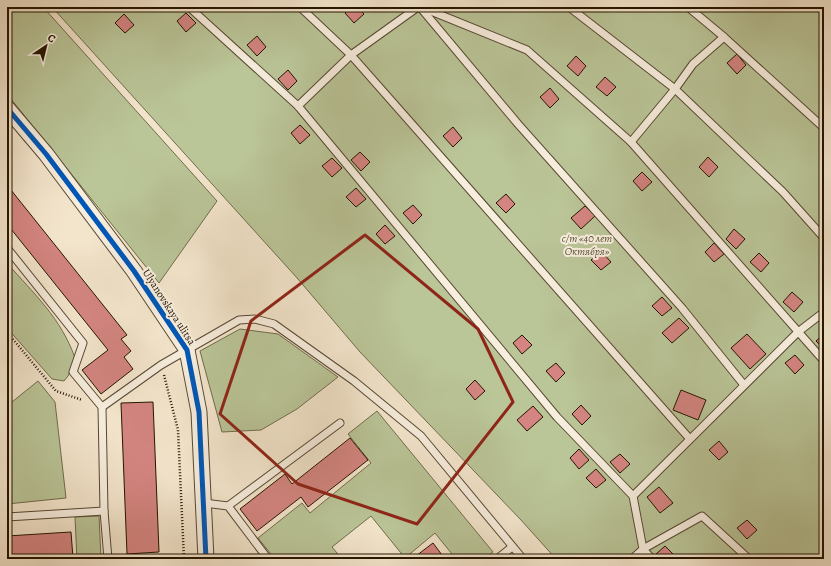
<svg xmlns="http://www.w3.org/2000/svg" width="831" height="566" font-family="Alegreya,serif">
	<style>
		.green { fill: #bac598; stroke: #706c4c }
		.building { fill: #d48581; stroke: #251400 }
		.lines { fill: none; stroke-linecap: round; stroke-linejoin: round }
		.lane-casing { stroke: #584833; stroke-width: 9 }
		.street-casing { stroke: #584833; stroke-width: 17 }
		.path { stroke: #251400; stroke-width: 2.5; stroke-dasharray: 1 2; stroke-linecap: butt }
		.lane { stroke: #f7eede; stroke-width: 7 }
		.street { stroke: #f7eede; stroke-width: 15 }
		.cycleway-casing { stroke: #f7eede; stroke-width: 8 }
		.cycleway { stroke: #0057b8; stroke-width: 5 }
		.marked { fill: none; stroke: #8f2418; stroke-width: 3; stroke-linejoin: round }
		.labels { text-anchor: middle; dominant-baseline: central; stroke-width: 4; stroke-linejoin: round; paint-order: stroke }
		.park-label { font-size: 11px; font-style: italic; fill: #595235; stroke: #f7eede }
		.street-label { font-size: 11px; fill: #251400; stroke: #f7eede }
	</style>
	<rect width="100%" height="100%" fill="#f3e5cc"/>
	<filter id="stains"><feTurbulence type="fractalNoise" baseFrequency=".005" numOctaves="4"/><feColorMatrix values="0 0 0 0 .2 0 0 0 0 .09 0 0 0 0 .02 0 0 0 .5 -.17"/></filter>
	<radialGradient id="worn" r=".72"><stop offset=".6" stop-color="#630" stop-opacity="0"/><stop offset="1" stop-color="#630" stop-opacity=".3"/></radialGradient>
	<!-- green -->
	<g class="green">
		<polygon points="7,7 43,7 217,201 159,283 7,94"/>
		<polygon points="52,7 824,7 824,559 556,559 521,520 360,352 298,279"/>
		<path d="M7,263C34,294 61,318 75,358L68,376L64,381L52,379L7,328Z"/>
		<polygon points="240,329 278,334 338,377 297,409 261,430 222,432 200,351"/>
		<polygon points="38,381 55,402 66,498 7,504 7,406"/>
		<polygon points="377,411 493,552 483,559 456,559 435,533 405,558 371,516 332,547 342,559 275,559 258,538 302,503 310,513 371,463 348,434"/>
		<polygon points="99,516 101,559 77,559 75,517"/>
	</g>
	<!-- building -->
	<g class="building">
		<polygon points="351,7 357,7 364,14 354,23 345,13"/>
		<polygon points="186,13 196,23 186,32 177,21"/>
		<polygon points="124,14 134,25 125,33 115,23"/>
		<polygon points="257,36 266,47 257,56 247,45"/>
		<polygon points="737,54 746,65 737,74 727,63"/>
		<polygon points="576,56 586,66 578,76 567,66"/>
		<polygon points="288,70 297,81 288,90 278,79"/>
		<polygon points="605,77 616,87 607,96 596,87"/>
		<polygon points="550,88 559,99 550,108 540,97"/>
		<polygon points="300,125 310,135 300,144 291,133"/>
		<polygon points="453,127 462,138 453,147 443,136"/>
		<polygon points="360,152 370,162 361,171 351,160"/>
		<polygon points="708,157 718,167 709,177 699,167"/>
		<polygon points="332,158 342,168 332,177 322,166"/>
		<polygon points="642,172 652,182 642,191 633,181"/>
		<polygon points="7,185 127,335 121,339 131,351 124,357 133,369 101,394 82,370 108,350 7,224"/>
		<polygon points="356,188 366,199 356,207 346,197"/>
		<polygon points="506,194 515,204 506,213 496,203"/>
		<polygon points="413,205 422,215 413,224 403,213"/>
		<polygon points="585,206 595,216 581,229 571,218"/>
		<polygon points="385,225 395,236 385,244 376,234"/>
		<polygon points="734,229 745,239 736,249 726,239"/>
		<polygon points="714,243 724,254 714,262 705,252"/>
		<polygon points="601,251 611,262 601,270 591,260"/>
		<polygon points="759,253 769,263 761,272 750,262"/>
		<polygon points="792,292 803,302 794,312 783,302"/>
		<polygon points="662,297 672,308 662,316 652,306"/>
		<polygon points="679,318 689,328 672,343 662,333"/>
		<polygon points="747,334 766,354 750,369 731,348"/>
		<polygon points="824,334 824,349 816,341"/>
		<polygon points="522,335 532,345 522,354 513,343"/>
		<polygon points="795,355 804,365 795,374 785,363"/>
		<polygon points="556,363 565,373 556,382 546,371"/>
		<polygon points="475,380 485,391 475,400 466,389"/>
		<polygon points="681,390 706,400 698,420 673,410"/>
		<polygon points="153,402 159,552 127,554 121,403"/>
		<polygon points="581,405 591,416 582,425 572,414"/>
		<polygon points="533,406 543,417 527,431 517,420"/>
		<polygon points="350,438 368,460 308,507 301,497 257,531 240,509 285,474 292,484"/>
		<polygon points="719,441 728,452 719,460 709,450"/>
		<polygon points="579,449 589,460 579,469 570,458"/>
		<polygon points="620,454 630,464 620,473 610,462"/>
		<polygon points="596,469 606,480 596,488 586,478"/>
		<polygon points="659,487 673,503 660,513 647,497"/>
		<polygon points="747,520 757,530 747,539 737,528"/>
		<polygon points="71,532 73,558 7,559 7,536"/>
		<polygon points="433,543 445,559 412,559"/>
		<polygon points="665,546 675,556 672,559 660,559 656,554"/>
	</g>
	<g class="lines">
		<!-- lane casing -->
		<g class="lane-casing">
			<g id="lane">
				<polyline points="189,7 298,106 557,417 633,496 643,549 632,559"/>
				<polyline points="300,7 351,55 689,438"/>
				<polyline points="420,7 518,124 682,308 744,385"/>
				<polyline points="421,7 527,50 631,142 824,361"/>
				<polyline points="569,7 675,89 783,192 824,238"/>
				<polyline points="688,7 724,37 824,128"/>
				<polyline points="298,106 351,55 418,7"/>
				<polyline points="631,142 675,89 693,64 724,37"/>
				<polyline points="7,248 83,343 73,372 102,407 104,511 108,559"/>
				<polyline points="102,407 161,365 239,320 255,319 274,324 354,381 421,436 523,559"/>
				<polyline points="633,496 798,332 824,312"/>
				<polyline points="204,503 228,506 268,559"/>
				<polyline points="228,506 340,423"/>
				<polyline points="7,517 104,511"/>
				<polyline points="497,559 512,547"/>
				<polyline points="652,559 643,549 702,516 749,559"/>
			</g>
		</g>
		<!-- street casing -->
		<g class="street-casing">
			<polyline id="street" points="7,108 46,154 134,271 187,350 199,412 206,559"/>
		</g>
		<!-- path -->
		<g class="path">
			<polyline points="7,332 56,391 82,400"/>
			<polyline points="164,375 178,430 184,559"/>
		</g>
		<!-- lane -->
		<use href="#lane" class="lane"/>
		<!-- street -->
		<use href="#street" class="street"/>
		<!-- cycleway casing -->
		<g class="cycleway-casing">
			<polyline id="cycleway" points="7,108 46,154 134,271 187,350 199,412 206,559"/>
		</g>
		<!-- cycleway -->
		<use href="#cycleway" class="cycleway"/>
	</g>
	<!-- marked area -->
	<path class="marked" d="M365,235L478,329L513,402L417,524L298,484L220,414L251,321Z"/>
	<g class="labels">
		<!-- park labels -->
		<g class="park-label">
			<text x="587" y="238">с/т «40 лет<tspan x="587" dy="13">Октября»</tspan></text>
		</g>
		<!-- street labels -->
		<g class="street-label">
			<text transform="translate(169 307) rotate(57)">Ulyanovskaya ulitsa</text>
		</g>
	</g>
	<!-- margin -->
	<rect width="831" height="566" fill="none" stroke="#f3e5cc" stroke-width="24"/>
	<rect x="8" y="8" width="815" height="550" fill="none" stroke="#251400" stroke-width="2"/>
	<rect x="12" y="12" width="807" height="542" fill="none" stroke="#251400"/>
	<!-- north arrow -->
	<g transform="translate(46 46) rotate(35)" stroke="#f7eede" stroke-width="3" paint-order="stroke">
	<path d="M0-3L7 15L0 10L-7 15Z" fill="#251400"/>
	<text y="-6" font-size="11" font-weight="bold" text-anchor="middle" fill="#251400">С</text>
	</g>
	<rect width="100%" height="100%" filter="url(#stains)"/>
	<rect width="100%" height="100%" fill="url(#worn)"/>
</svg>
